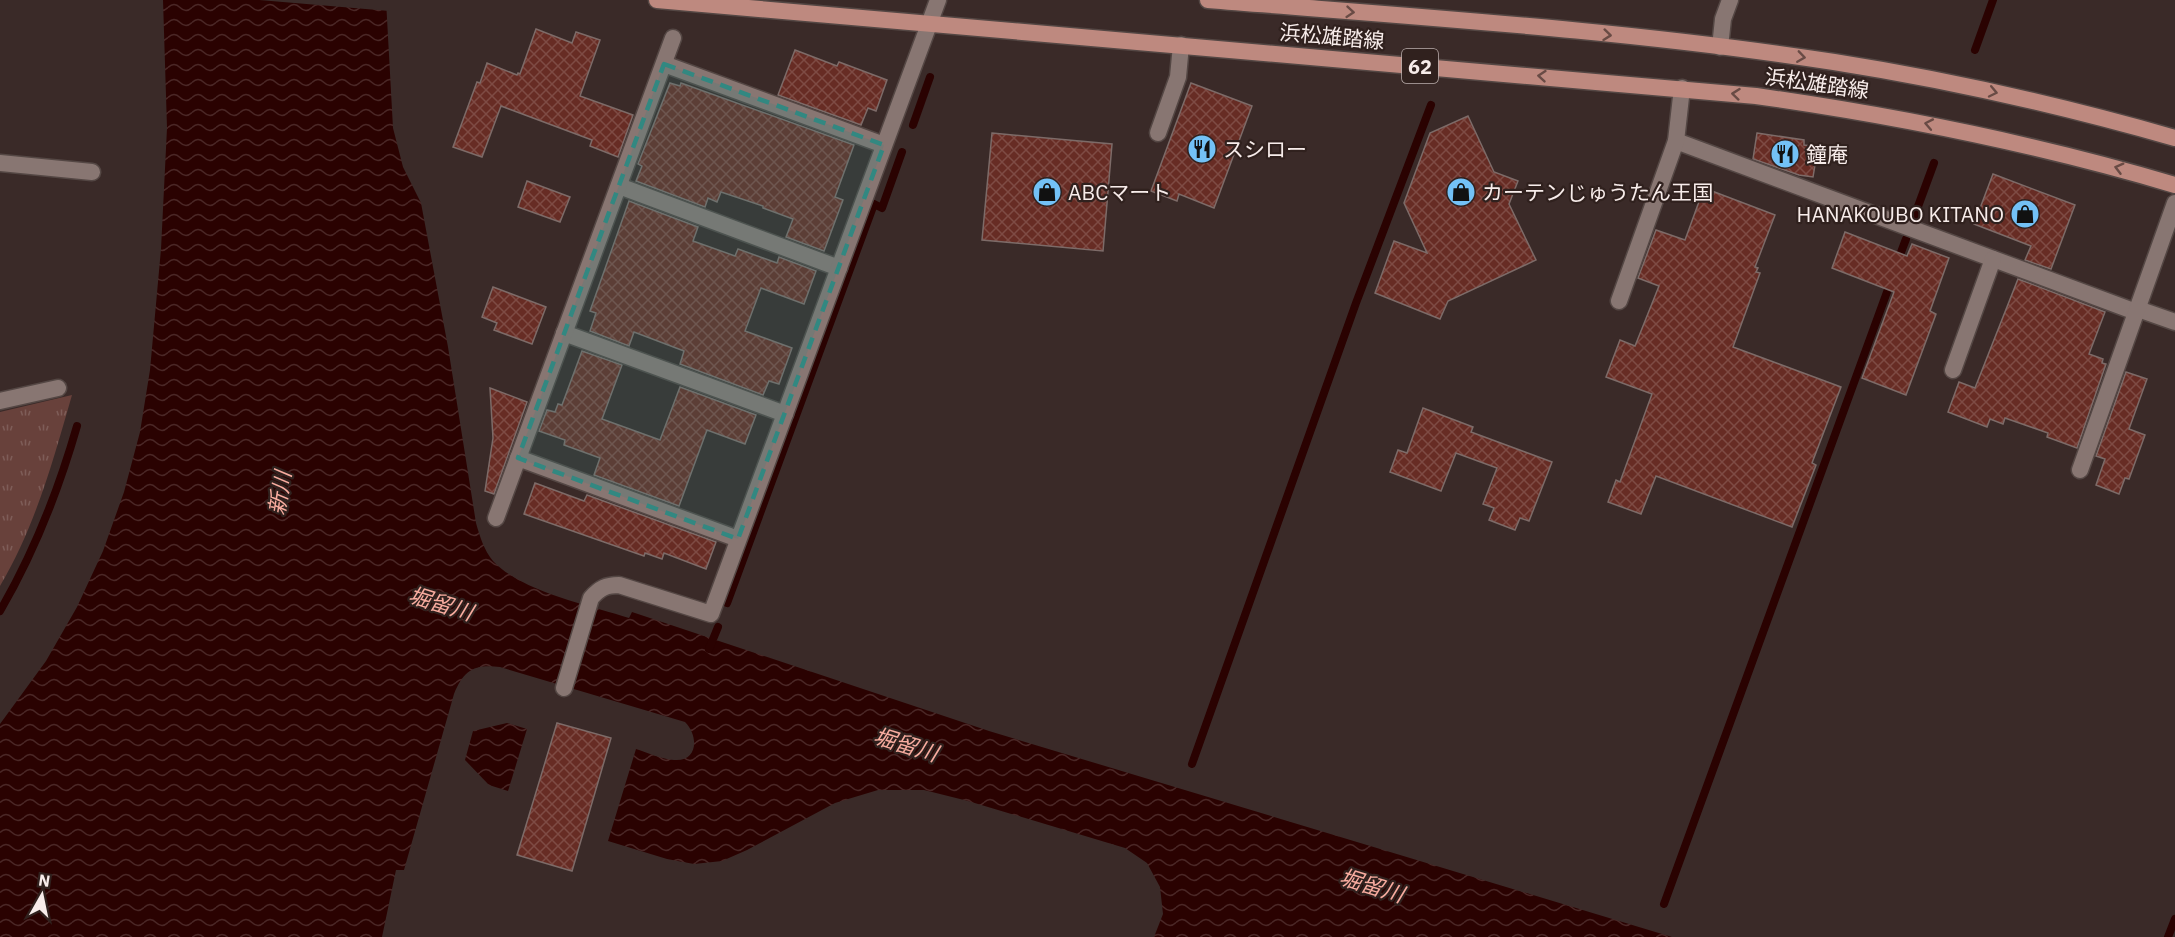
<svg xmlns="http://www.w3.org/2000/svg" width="2175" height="937" font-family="'IBM Plex Sans','Noto Sans JP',sans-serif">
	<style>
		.grass { fill: url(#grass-tufts) }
		.water { fill: url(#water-waves) }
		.pier { fill: #3a2a28 }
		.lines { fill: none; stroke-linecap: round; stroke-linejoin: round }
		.stream { stroke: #2a0201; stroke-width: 8 }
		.building { fill: url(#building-cross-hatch); stroke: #7d6b68; stroke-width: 1.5 }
		.minor-casing { stroke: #544744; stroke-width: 19 }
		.primary-casing { stroke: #544744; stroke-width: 19 }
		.minor { stroke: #887672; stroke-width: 16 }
		.primary { stroke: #be897f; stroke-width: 16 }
		.oneway { stroke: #694b45 }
		.marked { fill: #328881; fill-opacity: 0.2; stroke: #328881; stroke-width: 4.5; stroke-dasharray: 12 8; stroke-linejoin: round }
		.labels { text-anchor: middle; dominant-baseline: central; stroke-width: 4.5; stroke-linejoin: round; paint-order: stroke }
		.shield { fill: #30211e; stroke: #bbafad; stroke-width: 1.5 }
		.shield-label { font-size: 20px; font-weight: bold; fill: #f7ecea }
		.street-label { font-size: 21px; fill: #f7ecea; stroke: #30211e }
		.poi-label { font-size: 21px; fill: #f7ecea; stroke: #30211e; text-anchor: start }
		.water-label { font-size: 22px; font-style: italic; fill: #f8ac9f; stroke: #30211e }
	</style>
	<defs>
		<pattern id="grass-tufts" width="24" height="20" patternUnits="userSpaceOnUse" patternTransform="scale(1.5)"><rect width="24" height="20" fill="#68413b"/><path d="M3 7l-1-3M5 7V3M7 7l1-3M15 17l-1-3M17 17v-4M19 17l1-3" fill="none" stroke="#7e5d58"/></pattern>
		<pattern id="water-waves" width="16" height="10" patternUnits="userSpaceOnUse" patternTransform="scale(1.5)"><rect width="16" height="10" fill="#2a0201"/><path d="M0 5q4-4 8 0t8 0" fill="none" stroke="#4a2726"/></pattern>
		<pattern id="building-cross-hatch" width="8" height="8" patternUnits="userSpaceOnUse" patternTransform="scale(1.5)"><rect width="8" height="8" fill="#672c24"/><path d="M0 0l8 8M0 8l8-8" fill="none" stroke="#7e4b44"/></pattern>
	</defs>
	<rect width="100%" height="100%" fill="#3a2a28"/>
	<!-- grass -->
	<path class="grass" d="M72,395C53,461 35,527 0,586V412Z"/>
	<!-- water -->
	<g class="water">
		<path d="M163,0H386L393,128L403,167L421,203L448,347L476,523C480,537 484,550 493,561C522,592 589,605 629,618L632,612L989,731L1672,937H1154L1163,914L1160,887L1147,863L1125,848L968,801L924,790H878L835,803L747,850L722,861L694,864L667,859L608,841L636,749C648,753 662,759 674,760C698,762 699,736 685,722L500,667C474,664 464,670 454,694L404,870H396L382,937H0V724L46,661L77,607L103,551L124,492L140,432L150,370L161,249L167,128Z"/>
		<polygon points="507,723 527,729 508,791 489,785 465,760 473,731"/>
	</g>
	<!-- pier -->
	<polygon class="pier" points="259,0 389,0 389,11"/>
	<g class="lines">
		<!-- stream -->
		<g class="stream">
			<polyline points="1975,50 1993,0"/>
			<polyline points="913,125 930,77"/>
			<polyline points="1913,220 1934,163"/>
			<polyline points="1897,263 1906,239"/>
			<polyline points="727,603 874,204 882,208 902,152"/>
			<path d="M0,611C35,551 58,492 77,426"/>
			<polyline points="709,649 718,627"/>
			<polyline points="1192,764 1356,303 1431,105"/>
			<polyline points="1664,904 1891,281"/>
			<polyline points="2168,937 2175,919"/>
		</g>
	</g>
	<!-- building -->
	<g class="building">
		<polygon points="536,29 572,43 576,32 600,40 580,96 633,115 618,157 590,146 592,140 501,106 482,157 453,147 477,82 480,83 487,63 517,75 518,73 520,74"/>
		<polygon points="795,50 837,66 839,62 887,80 876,111 868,108 861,125 778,95"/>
		<polygon points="670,83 680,86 681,83 854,145 835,197 843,200 824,251 786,237 793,219 763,208 763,206 721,192 717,202 708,198 705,207 636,181 642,166 638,164"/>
		<polygon points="1191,83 1252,106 1214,208 1179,194 1177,201 1151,191"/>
		<polygon points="1468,116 1494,172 1518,181 1509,204 1536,260 1448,301 1440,319 1375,293 1394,241 1427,253 1404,203 1430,133"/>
		<polygon points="992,133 1112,144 1103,251 982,240"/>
		<polygon points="1757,133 1804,140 1804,145 1818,147 1813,177 1799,175 1753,159"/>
		<polygon points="1993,174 2075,205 2051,269 2025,260 2031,246 1974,224"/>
		<polygon points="527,181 570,197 560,222 518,207"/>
		<polygon points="1704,188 1775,215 1755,267 1758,268 1756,272 1760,273 1733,347 1841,387 1812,463 1816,465 1792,527 1656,476 1641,514 1608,502 1616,480 1620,482 1652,394 1606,377 1620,340 1635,346 1659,286 1638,278 1656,230 1685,240"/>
		<polygon points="629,201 698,227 693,241 735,256 738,249 777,263 779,257 816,271 804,304 761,288 745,331 792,348 779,384 769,381 763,395 680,364 684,351 634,332 629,346 590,331 596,313 590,311"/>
		<polygon points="1845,232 1907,256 1912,244 1949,258 1930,311 1936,314 1906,395 1862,378 1894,292 1832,268"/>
		<polygon points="2018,279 2105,312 2089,354 2103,359 2102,363 2106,364 2077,448 2047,437 2048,433 2005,418 2003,424 1990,419 1987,427 1948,412 1959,382 1975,388"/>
		<polygon points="493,287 546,307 532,344 494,330 497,323 482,317"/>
		<polygon points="582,351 622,365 602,419 660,440 680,387 756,415 745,444 707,430 679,506 594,475 600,458 564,445 565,440 539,431 547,410 555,412 558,404 562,405"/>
		<polygon points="2126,372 2147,379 2129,429 2145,435 2129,479 2125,478 2119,494 2096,485 2105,459 2096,456"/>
		<polygon points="490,388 527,402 494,494 485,491 493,438"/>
		<polygon points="1423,408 1473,427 1471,432 1552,462 1529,521 1520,518 1515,530 1489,520 1494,508 1483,504 1497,468 1456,453 1441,491 1390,472 1398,450 1407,453"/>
		<polygon points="535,483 584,501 587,495 716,542 706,569 664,553 662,559 645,553 644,556 524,514"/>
		<polygon points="557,723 611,738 572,871 517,855"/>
	</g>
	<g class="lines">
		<!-- minor casing -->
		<g class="minor-casing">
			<g id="minor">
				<polyline points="1720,47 1723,19 1730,0"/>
				<polyline points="664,64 884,145"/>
				<polyline points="1158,133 1178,77 1181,45"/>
				<polyline points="1676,141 2136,312"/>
				<polyline points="0,163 92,172"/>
				<polyline points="619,186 839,268"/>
				<polyline points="1619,301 1676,141 1682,88"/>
				<polyline points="2138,309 2175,322"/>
				<polyline points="564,333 785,414"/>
				<polyline points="1953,370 1993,259"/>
				<polyline points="0,401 58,388"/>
				<polyline points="518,458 738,539"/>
				<polyline points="2080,470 2175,203"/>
				<polyline points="496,518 673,38"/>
				<path d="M564,688L591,598C600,588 606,585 619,585L711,614L938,0"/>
			</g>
		</g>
		<!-- primary casing -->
		<g class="primary-casing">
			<g id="primary">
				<path d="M657,0L1756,96C1898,116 2037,144 2175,185"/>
				<path d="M1208,0C1417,17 1627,30 1834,62C1949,80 2063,106 2175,138"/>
			</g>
		</g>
		<!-- minor -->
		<use href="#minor" class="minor"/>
		<!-- primary -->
		<use href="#primary" class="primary"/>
	</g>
	<!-- one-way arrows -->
	<defs><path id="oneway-chevron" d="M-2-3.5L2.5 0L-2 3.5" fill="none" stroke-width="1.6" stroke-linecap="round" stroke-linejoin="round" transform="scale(1.5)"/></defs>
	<g class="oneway">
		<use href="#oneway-chevron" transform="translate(1350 12) rotate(5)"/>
		<use href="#oneway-chevron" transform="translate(1607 35) rotate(6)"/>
		<use href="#oneway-chevron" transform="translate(1801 57) rotate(8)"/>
		<use href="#oneway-chevron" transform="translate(1542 76) rotate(-175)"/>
		<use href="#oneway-chevron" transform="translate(1993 92) rotate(12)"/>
		<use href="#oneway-chevron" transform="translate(1736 94) rotate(-174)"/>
		<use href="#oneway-chevron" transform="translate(1929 124) rotate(-169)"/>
		<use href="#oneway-chevron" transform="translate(2119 168) rotate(-165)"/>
	</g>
	<!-- marked area -->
	<path class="marked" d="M664,64L884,145L738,539L518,458Z"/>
	<!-- icons -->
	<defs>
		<g id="restaurant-disc" transform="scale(1.5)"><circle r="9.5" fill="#73c1f6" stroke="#30211e"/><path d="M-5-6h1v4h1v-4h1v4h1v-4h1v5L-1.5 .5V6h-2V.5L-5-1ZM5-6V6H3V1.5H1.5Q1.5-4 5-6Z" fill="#111"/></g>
		<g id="shop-disc" transform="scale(1.5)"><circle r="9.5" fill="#73c1f6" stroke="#30211e"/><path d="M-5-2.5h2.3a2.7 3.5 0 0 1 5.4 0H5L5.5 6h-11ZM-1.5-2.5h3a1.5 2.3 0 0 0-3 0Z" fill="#111"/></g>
	</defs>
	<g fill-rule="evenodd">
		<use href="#restaurant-disc" x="1202" y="149"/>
		<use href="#restaurant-disc" x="1785" y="154"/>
		<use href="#shop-disc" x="1047" y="192"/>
		<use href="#shop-disc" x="1461" y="192"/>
		<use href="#shop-disc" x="2025" y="214"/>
	</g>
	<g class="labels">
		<!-- shield labels -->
		<rect class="shield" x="1402" y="49" width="36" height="34" rx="4.5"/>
		<g class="shield-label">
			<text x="1420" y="66">62</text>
		</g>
		<!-- street labels -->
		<g class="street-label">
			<text transform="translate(1332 36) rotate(5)">浜松雄踏線</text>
			<text transform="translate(1817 83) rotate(8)">浜松雄踏線</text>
		</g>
		<!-- poi labels -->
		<g class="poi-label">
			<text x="1223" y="149">スシロー</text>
			<text x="1806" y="154">鐘庵</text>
			<text x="1068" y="192">ABCマート</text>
			<text x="1482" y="192">カーテンじゅうたん王国</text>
			<text x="2004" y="214" text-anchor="end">HANAKOUBO KITANO</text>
		</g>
		<!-- water labels -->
		<g class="water-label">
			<text transform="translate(279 493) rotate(-81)">新川</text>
			<text transform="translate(441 603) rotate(17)">堀留川</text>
			<text transform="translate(906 744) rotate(17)">堀留川</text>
			<text transform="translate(1372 885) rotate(17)">堀留川</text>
		</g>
	</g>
	<!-- north arrow -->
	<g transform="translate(42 895) rotate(9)" stroke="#30211e" stroke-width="4.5" paint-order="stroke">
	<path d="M0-4.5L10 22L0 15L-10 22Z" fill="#f7ecea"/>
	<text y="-9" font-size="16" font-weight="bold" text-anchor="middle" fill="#f7ecea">N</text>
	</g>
</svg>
